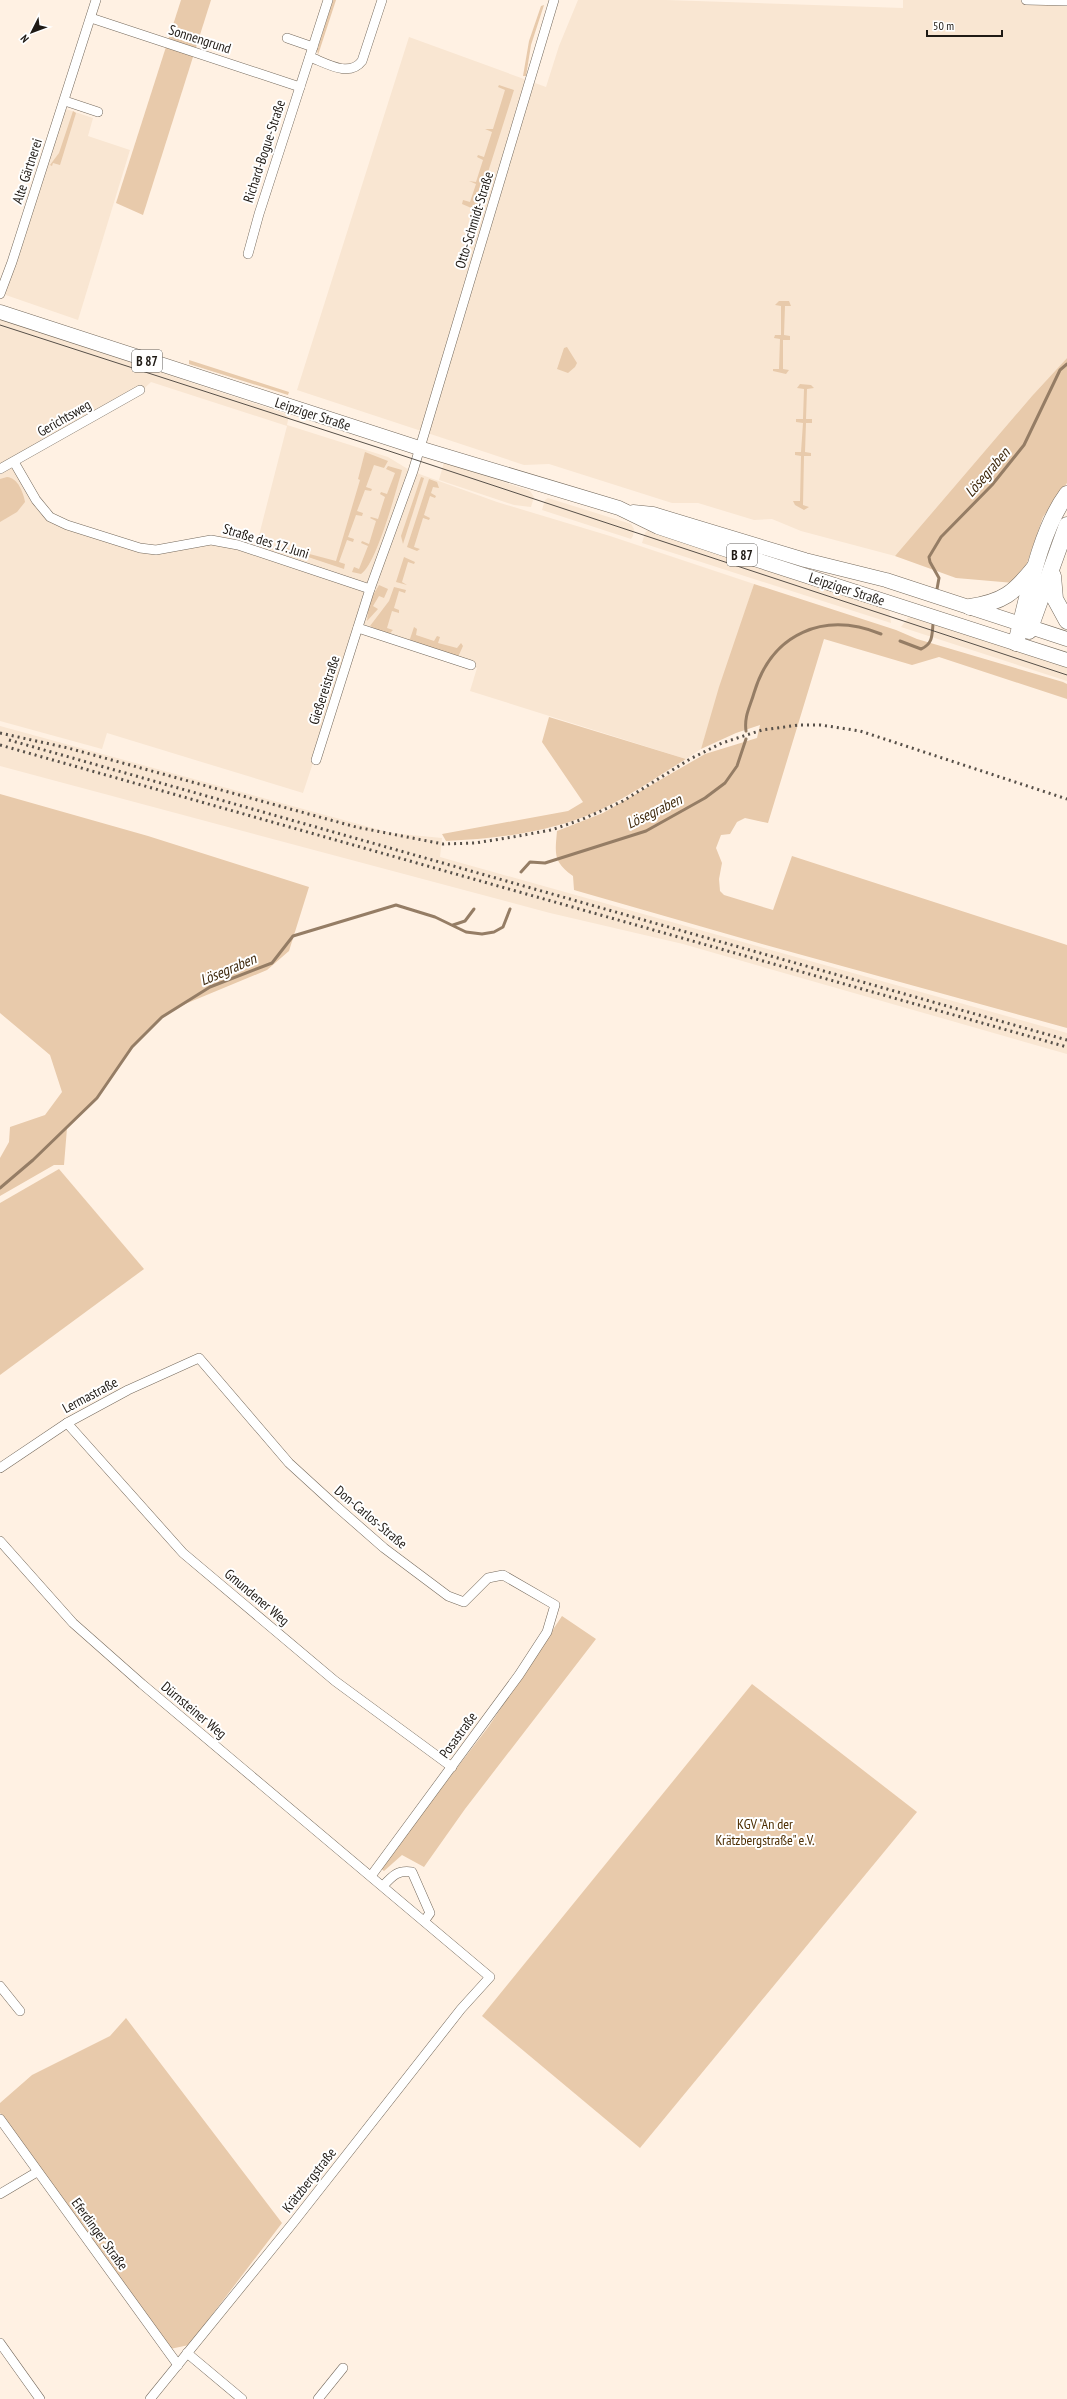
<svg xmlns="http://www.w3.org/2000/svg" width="1067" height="2399" font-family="'PT Sans Narrow',sans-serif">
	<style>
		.built { fill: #f9e6d2; fill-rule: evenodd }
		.green { fill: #e8caab }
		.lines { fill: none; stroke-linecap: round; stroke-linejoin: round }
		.stream { stroke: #957d65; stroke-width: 3 }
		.street-casing { stroke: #74695c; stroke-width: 10 }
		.primary-casing { stroke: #74695c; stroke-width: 15 }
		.highway-casing { stroke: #74695c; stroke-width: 17 }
		.street { stroke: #fff; stroke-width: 9 }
		.primary { stroke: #fff; stroke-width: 14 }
		.highway { stroke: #fff; stroke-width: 16 }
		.tram { stroke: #575049; stroke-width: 1 }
		.rail { stroke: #575049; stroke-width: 3; stroke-dasharray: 2 4; stroke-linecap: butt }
		.labels { text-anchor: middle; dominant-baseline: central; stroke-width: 4; stroke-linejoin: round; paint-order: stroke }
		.shield { fill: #fff; stroke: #625f5b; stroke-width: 1 }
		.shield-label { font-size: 13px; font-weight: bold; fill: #1f1a15 }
		.street-label { font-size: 14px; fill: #1f1a15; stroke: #fff }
		.park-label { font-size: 14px; fill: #4d2e02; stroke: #fff }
		.water-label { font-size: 15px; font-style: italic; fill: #3f290d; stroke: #fff }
	</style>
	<rect width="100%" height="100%" fill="#fff1e3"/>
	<!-- built -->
	<g class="built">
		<polygon points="578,0 666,0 903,8 903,0 1067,0 1067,358 1032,396 895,556 801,531 772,519 754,520 698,503 672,503 549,464 524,465 297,390 409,37 546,87 559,46"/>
		<polygon points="57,106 93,118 88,136 130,150 78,320 0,293"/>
		<path d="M0,319L289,415L287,425L388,457L411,471L497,502L610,536L754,584L701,749L686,759L470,691L477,668L358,627L303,793L107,733L102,749L0,721ZM151,382L287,426L255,551L202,541L151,550L45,515L14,462L135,397Z"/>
		<polygon points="444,462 530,491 534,497 531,507 514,505 439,480"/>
		<polygon points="548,498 631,524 634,529 633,536 631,539 542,510 545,500"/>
		<polygon points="648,530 889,608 891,623 642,543 645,533"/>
		<polygon points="913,616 1067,667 1067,681 901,627 908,618"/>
		<polygon points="0,726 391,833 442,838 440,857 1067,1033 1067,1054 683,944 550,913 0,766"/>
	</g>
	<!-- green -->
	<g class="green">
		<polygon points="181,0 211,0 143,215 116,203"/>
		<polygon points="333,0 336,0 318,55 317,50"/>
		<polygon points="544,5 531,45 526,76 523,76 529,41 541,6"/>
		<polygon points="499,85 514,90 476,210 462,204 463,200 470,202 476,184 469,181 476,182 483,160 477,157 478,155 484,157 492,132 485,129 493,129 505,90 498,87"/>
		<polygon points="73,111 76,113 60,165 53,163 52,166 50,165 59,153"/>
		<polygon points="779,301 789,301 791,306 785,306 784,335 790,336 790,340 783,340 783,369 789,370 786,374 773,371 773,369 779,369 780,339 774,338 775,335 781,335 781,306 775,305"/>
		<polygon points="567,347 577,363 575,367 568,373 557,369 564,348"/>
		<polygon points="1067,358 1067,483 1043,517 1026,566 1014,583 956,578 895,556 1032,396"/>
		<polygon points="189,360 289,392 288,395 189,364"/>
		<polygon points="800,384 811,385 814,388 807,389 806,419 812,419 812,423 806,423 805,452 811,453 811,456 804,456 803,505 809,507 804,510 795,505 793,501 800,501 801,456 795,455 795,452 801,452 803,423 796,422 796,419 803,419 804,389 797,388"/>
		<polygon points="365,452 388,461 384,468 374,465 366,487 372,489 371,491 365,490 357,511 363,513 362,516 356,515 348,537 354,539 353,542 347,540 339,562 345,564 344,569 284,549 283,547 336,561 360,480 358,479"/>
		<path d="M388,466L402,470L401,474C395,494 376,565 361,574L352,572L354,567L359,569L368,546L361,543L362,541L369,544L376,521L370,518L371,517L378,519L385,497L380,494L381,492L387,494L395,473L386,469Z"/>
		<path d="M7,477C18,478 23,492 25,502L17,512L0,522V479Z"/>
		<polygon points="421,477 424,478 403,544 401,536"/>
		<polygon points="429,479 437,482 439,488 433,487 431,493 436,496 435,498 430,496 424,515 430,518 429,520 423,518 414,547 420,549 417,551 407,547"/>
		<polygon points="404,557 415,562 414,564 408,562 402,582 407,585 396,582"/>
		<path d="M754,584L896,630L917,639L1063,682L1067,684V699L939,657L912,665L824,639L768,823L745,818L737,822L730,834L721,835L716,848L722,863L719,879L720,891L724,895L773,910L792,856L1067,945V1028L762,944L574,890L573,876C553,862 555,854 557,831L603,813L705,754L757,738L760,725L736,733L701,749L719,687Z"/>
		<polygon points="379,585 388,589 384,598 379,596 373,606 378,609 367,621 369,602"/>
		<polygon points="394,587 406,590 405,593 399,591 394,608 399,610 399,613 392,611 387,628 393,630 388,635 370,626 389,601"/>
		<polygon points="414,627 417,629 416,635 434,641 437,636 440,637 438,643 457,648 461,643 463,646 458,657 409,642"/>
		<path d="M549,717L686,759C658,776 630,796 600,810C553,832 497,839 446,841L442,834L568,811L583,802L542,742Z"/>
		<polygon points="0,794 148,836 309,887 289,951 267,970 173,1009 148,1029 130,1049 94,1101 67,1128 64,1165 54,1165 0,1196 0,1158 9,1142 10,1127 45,1115 62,1092 50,1055 0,1013"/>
		<polygon points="59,1169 144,1269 0,1375 0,1203"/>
		<polygon points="562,1616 596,1639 465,1809 424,1867 402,1855 384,1871 380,1868 489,1726"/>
		<polygon points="752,1684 917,1812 640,2148 482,2016"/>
		<polygon points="126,2018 282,2223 189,2345 170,2349 0,2113 0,2103 32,2075 110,2036"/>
	</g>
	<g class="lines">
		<!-- stream -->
		<g class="stream">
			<polyline points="937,589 939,578 930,562 929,557 941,537 992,485 1024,445 1060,370 1067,364"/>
			<path d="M900,641L921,649C933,644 932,635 933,624"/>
			<path d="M746,731C744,716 750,707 754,693C772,633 824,611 881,634"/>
			<polyline points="521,872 530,862 545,863 646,831 705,798 725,783 737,766 746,739"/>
			<polyline points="453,925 465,921 474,909"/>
			<polyline points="0,1188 33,1160 97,1098 132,1047 162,1017 210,987 272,963 293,936 396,905 435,917 466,932 482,934 494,932 503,927 510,909"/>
		</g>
		<!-- street casing -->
		<g class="street-casing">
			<g id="street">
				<polyline points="1026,0 1067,1"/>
				<polyline points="91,18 300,87"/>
				<polyline points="287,38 313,47"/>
				<path d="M310,57C326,63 349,78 362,61L382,0"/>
				<polyline points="65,101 98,112"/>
				<polyline points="248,254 259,214 328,0"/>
				<polyline points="0,294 12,262 96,0"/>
				<polyline points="14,462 36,500 50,517 67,525 140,548 156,550 211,540 238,545 370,589"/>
				<polyline points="0,469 140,390"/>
				<polyline points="358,628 471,665"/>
				<polyline points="316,760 370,589 413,471 554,0"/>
				<polyline points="67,1423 183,1553 335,1681 452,1767"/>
				<polyline points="0,1468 67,1423 128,1390 199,1358 289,1463 336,1506 384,1548 448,1596 464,1602 488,1578 503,1575 555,1605 547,1632 519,1675 371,1876"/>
				<polyline points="0,1541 73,1623 142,1684 490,1977 461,2009 293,2223 150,2399"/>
				<path d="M383,1886C393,1875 398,1870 412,1872L430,1913L425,1920"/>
				<polyline points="0,1986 20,2011"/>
				<polyline points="0,2119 178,2365"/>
				<polyline points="0,2194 37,2172"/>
				<polyline points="0,2343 40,2399"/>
				<polyline points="187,2353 242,2399"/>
				<polyline points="318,2399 343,2368"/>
			</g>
		</g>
		<!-- primary casing -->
		<g class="primary-casing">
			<g id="primary">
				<polyline points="0,312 419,448 619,508 658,527 748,557 1067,660"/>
				<polyline points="633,512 653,514 805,560 886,580 1067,639"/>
			</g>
		</g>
		<!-- highway casing -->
		<g class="highway-casing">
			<g id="highway">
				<polyline points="1053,576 1055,599 1067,621"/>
				<path d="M970,607C1003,602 1014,593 1034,568"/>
				<polyline points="1029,631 1067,525"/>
				<path d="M1016,643C1028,597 1039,532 1067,494"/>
			</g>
		</g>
		<!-- street -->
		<use href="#street" class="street"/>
		<!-- primary -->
		<use href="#primary" class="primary"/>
		<!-- highway -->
		<use href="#highway" class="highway"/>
		<!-- tram -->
		<polyline class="tram" points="0,325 389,451 1067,675"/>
		<!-- rail -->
		<g class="rail">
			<polyline points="0,733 68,748 356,827 443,844 475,843 513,837 551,830 583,819 623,801 690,759 722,743 762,730 799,725 821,725 860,731 1067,799"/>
			<polyline points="9,740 1067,1040"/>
			<polyline points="0,745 1067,1047"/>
		</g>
	</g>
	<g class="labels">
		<!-- shield labels -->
		<g class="shield">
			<rect x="132" y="350" width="30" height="22" rx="3"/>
			<rect x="727" y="544" width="30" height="22" rx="3"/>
		</g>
		<g class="shield-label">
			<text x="147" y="361">B 87</text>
			<text x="742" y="555">B 87</text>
		</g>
		<!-- street labels -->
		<g class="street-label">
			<text transform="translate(200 39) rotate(18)">Sonnengrund</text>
			<text transform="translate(264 151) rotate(-72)">Richard-Bogue-Straße</text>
			<text transform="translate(27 171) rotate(-72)">Alte Gärtnerei</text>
			<text transform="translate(474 220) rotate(-73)">Otto-Schmidt-Straße</text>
			<text transform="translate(313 414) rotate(18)">Leipziger Straße</text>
			<text transform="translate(64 418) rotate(-30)">Gerichtsweg</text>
			<text transform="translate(266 541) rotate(17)">Straße des 17. Juni</text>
			<text transform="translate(847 589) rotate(18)">Leipziger Straße</text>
			<text transform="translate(324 690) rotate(-72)">Gießereistraße</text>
			<text transform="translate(90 1395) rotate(-28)">Lermastraße</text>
			<text transform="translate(371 1517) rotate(40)">Don-Carlos-Straße</text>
			<text transform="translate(257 1597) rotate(40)">Gmundener Weg</text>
			<text transform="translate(194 1710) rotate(40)">Dürnsteiner Weg</text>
			<text transform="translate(458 1735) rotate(-54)">Posastraße</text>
			<text transform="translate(309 2180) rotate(-52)">Krätzbergstraße</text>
			<text transform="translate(100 2234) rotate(54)">Eferdinger Straße</text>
		</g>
		<!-- park labels -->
		<g class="park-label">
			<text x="765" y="1824">KGV "An der<tspan x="765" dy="16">Krätzbergstraße" e.V.</tspan></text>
		</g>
		<!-- water labels -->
		<g class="water-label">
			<text transform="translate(987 472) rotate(-49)">Lösegraben</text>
			<text transform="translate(654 811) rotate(-26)">Lösegraben</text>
			<text transform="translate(228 969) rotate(-23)">Lösegraben</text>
		</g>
	</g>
	<!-- north arrow -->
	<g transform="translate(32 32) rotate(228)" stroke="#ffffff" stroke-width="3" paint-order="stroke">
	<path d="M0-3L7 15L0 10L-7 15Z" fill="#1f1a15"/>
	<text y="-6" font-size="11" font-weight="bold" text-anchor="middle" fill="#1f1a15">N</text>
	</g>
	<!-- scale -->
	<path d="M927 30v6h75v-6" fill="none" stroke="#1f1a15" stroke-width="2"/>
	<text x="933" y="30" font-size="12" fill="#1f1a15" stroke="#ffffff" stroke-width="3" paint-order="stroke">50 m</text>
</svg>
